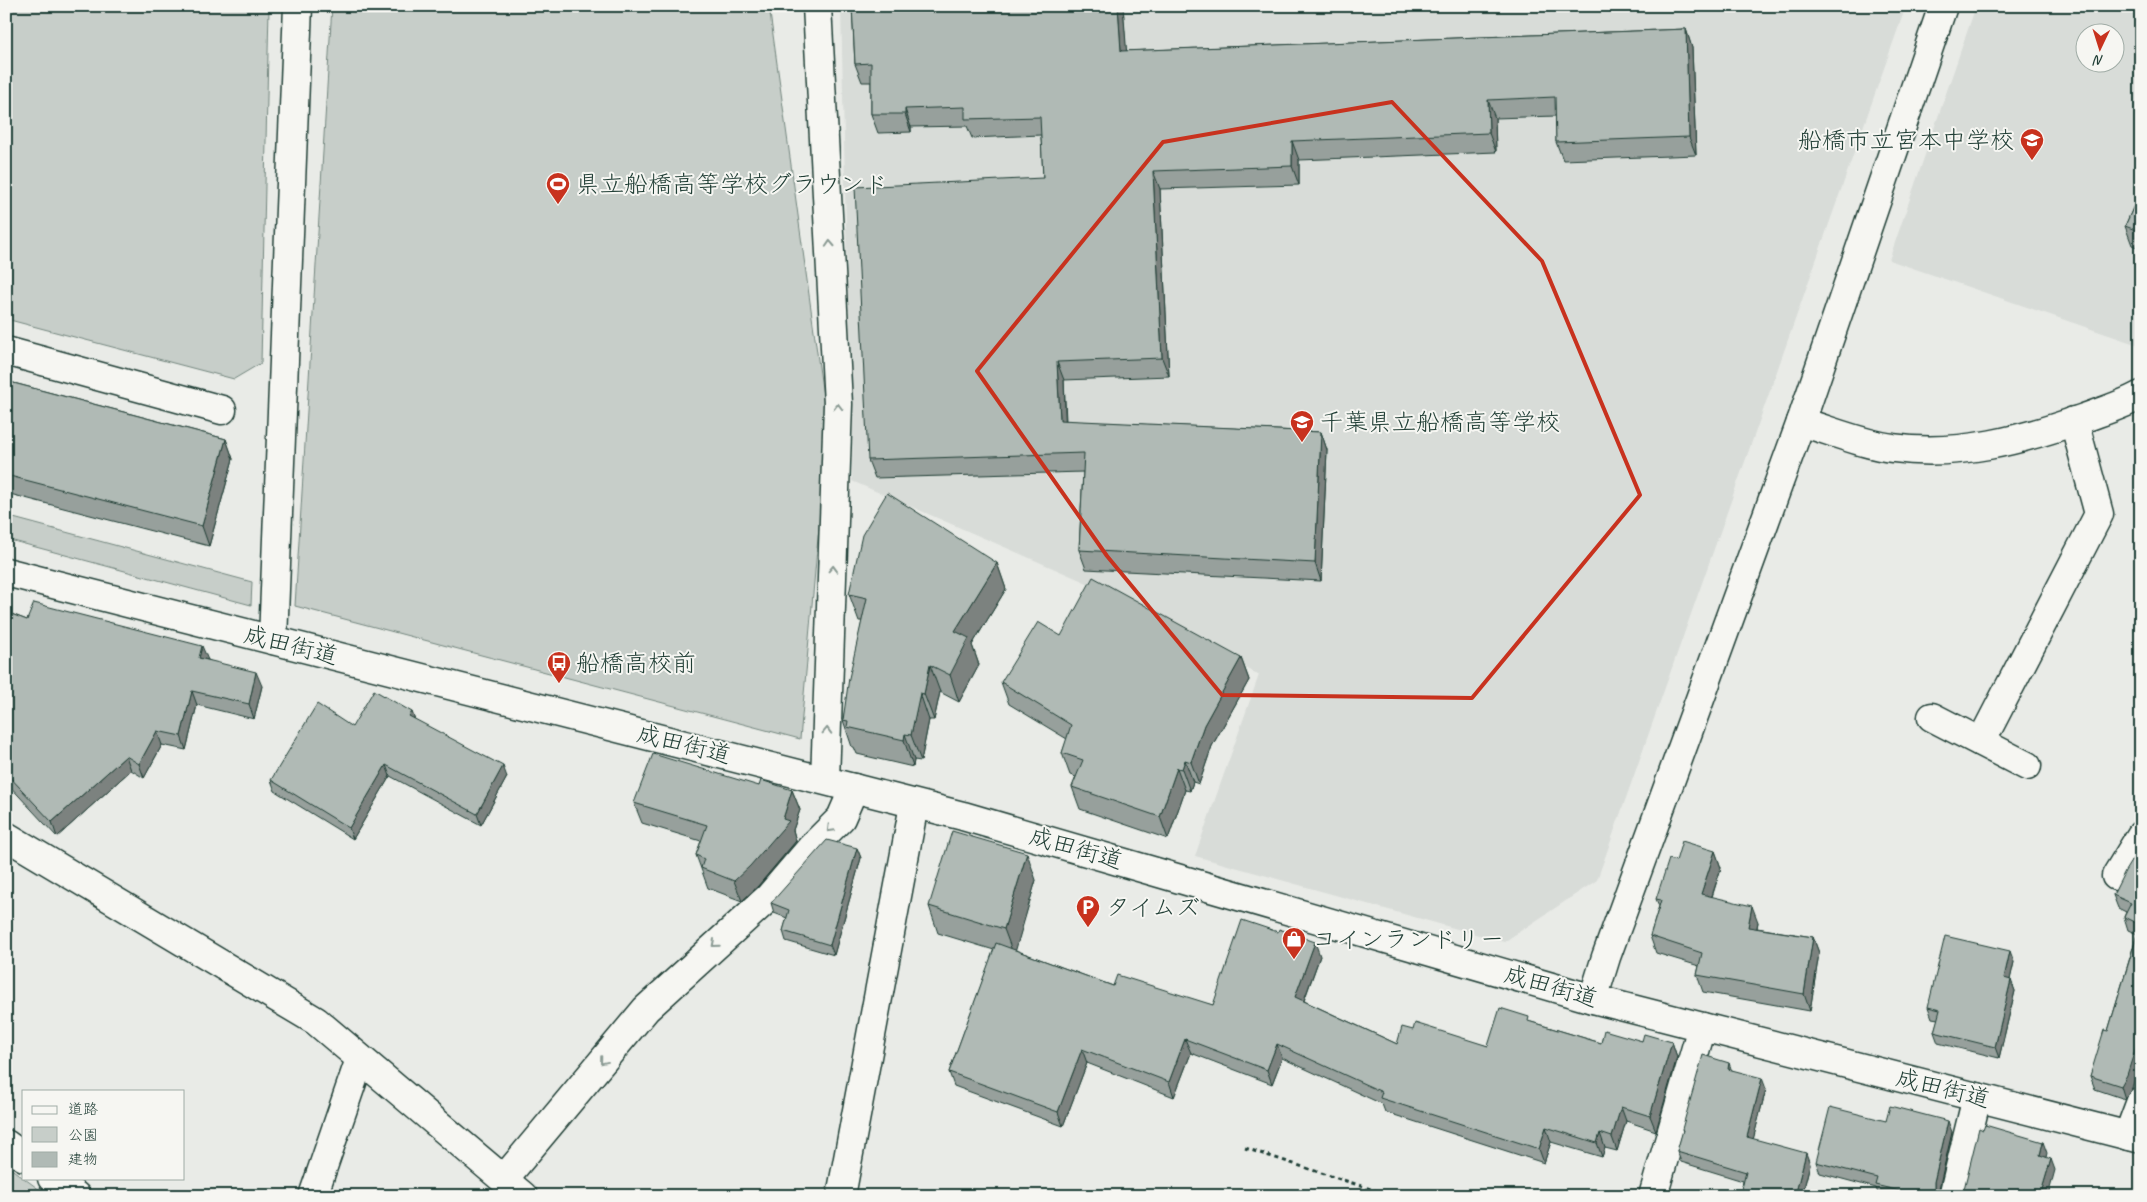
<svg xmlns="http://www.w3.org/2000/svg" width="2147" height="1202" font-family="Caveat,'Klee One',sans-serif">
	<style>
		.built { fill: #d8dcd8; fill-rule: evenodd }
		.green { fill: #c7cec9; stroke: #73867e }
		.lines { fill: none; stroke-linecap: round; stroke-linejoin: round }
		.minor-casing { stroke: #1f3d34; stroke-width: 31 }
		.path { stroke: #1f3d34; stroke-width: 3; stroke-dasharray: 4 4; stroke-linecap: butt }
		.minor { stroke: #f6f6f2; stroke-width: 28 }
		.wall { fill: #97a09c; stroke: #1f3d34 }
		.shaded-wall { fill: #7b827f; stroke: #1f3d34 }
		.building { fill: #b0bab5; stroke: #1f3d34 }
		.oneway { stroke: #8a9a93 }
		.marked { fill: none; stroke: #c8321e; stroke-width: 4; stroke-linejoin: round }
		.labels { text-anchor: middle; dominant-baseline: central; stroke-width: 4; stroke-linejoin: round; paint-order: stroke }
		.poi-label { font-size: 24px; fill: #1f3d34; stroke: #f6f6f2; text-anchor: start }
		.street-label { font-size: 24px; fill: #1f3d34; stroke: #f6f6f2 }
	</style>
	<rect width="100%" height="100%" fill="#e9ebe7"/>
	<filter id="ink" filterUnits="userSpaceOnUse"><feTurbulence type="fractalNoise" baseFrequency=".02" numOctaves="2"/><feDisplacementMap in="SourceGraphic" scale="10" xChannelSelector="R" yChannelSelector="G"/><feConvolveMatrix kernelMatrix="1 2 1 2 8 2 1 2 1" color-interpolation-filters="sRGB"/></filter>
	<g filter="url(#ink)">
		<!-- built -->
		<g class="built">
			<polygon points="841,6 1906,6 1597,880 1504,942 1195,856 1259,675 1085,582 852,481 853,406 847,273"/>
			<path d="M1976,6H2141V346L1889,260ZM2084,32H2114V62H2084Z"/>
		</g>
		<!-- green -->
		<g class="green">
			<polygon points="6,6 261,6 269,8 261,363 234,379 6,319"/>
			<polygon points="332,6 769,6 824,403 821,504 800,739 295,606"/>
			<polygon points="6,516 252,582 251,605 6,539"/>
			<polygon points="6,1165 48,1196 6,1196"/>
		</g>
		<g class="lines">
			<!-- minor casing -->
			<g class="minor-casing">
				<g id="minor">
					<polyline points="817,6 838,404 825,780"/>
					<polyline points="6,351 222,410"/>
					<path d="M1801,422C1829,430 1865,445 1893,448C1959,457 2022,440 2084,418C2103,411 2123,405 2141,395"/>
					<polyline points="6,572 963,816 1593,999 2141,1139"/>
					<polyline points="273,640 298,6"/>
					<polyline points="1932,717 2027,766"/>
					<polyline points="1981,742 2099,514 2074,421"/>
					<polyline points="6,836 316,1021 523,1196"/>
					<polyline points="2116,876 2141,835"/>
					<polyline points="1593,999 1606,957 1801,422 1943,6"/>
					<polyline points="2128,1136 2141,1101"/>
					<polyline points="6,1144 24,1157"/>
					<polyline points="52,1178 76,1196"/>
					<polyline points="504,1179 646,1009 769,897 810,849 841,818 854,788"/>
					<polyline points="313,1196 360,1059"/>
					<polyline points="841,1196 914,805"/>
					<polyline points="1653,1196 1702,1027"/>
					<polyline points="1953,1196 1977,1097"/>
				</g>
			</g>
			<!-- path -->
			<polyline class="path" points="1245,1148 1392,1196"/>
			<!-- minor -->
			<use href="#minor" class="minor"/>
		</g>
		<!-- wall -->
		<g class="wall">
			<polygon points="852,6 1123,6 1126,51 1686,29 1692,48 1696,155 1563,160 1556,142 1556,116 1495,118 1496,152 1299,160 1299,185 1160,189 1169,376 1064,380 1066,421 1321,432 1327,450 1321,581 1086,569 1079,550 1083,472 875,478 868,460 1043,178 1041,135 972,138 967,126 911,127 911,132 878,133 871,114 871,82 862,82 855,64"/>
			<polygon points="2124,6 2141,6 2141,14"/>
			<polygon points="2141,190 2141,249 2132,245 2125,226"/>
			<polygon points="6,381 226,439 233,459 209,546 6,493"/>
			<polygon points="997,563 1006,589 972,645 979,665 959,702 940,692 934,720 929,720 921,761 914,760 913,767 857,754 854,747 852,747 843,720 862,621 859,621 849,594"/>
			<polygon points="6,612 27,620 208,660 262,686 254,719 197,705 186,750 162,745 144,778 131,770 57,837 6,782"/>
			<polygon points="1061,636 1241,658 1249,680 1212,746 1199,784 1193,782 1190,791 1185,790 1168,839 1080,809 1072,787 1076,777 1070,775 1062,753 1067,739 1009,704 1001,682"/>
			<polygon points="412,712 414,719 507,777 481,825 390,776 353,839 275,791 271,780 352,727"/>
			<polygon points="759,786 792,790 800,810 793,830 796,841 758,886 742,901 708,888 696,855 701,841 642,823 634,803"/>
			<polygon points="2141,845 2141,1060 2132,1088 2125,1099 2095,1089 2090,1076 2108,1031 2137,934 2128,930 2124,917 2126,912 2118,908 2113,895"/>
			<polygon points="857,848 861,858 834,955 786,941 783,931 787,918 774,913 771,903"/>
			<polygon points="1715,851 1721,868 1712,897 1758,922 1757,928 1813,937 1819,953 1810,1011 1703,992 1697,975 1699,966 1656,953 1650,936 1659,906 1656,899"/>
			<polygon points="1036,880 1015,950 1113,986 1213,1005 1320,956 1304,1001 1397,1044 1413,1030 1488,1046 1531,1022 1601,1043 1642,1041 1672,1042 1677,1057 1656,1131 1626,1121 1617,1151 1605,1148 1602,1157 1551,1142 1544,1163 1385,1112 1382,1104 1282,1058 1272,1084 1191,1053 1174,1097 1087,1063 1063,1126 954,1086 949,1072 994,950 938,933 929,906"/>
			<polygon points="2014,962 2010,979 2015,991 1999,1058 1938,1043 1934,1032 1938,1019 1932,1018 1928,1007"/>
			<polygon points="1732,1070 1766,1089 1753,1139 1810,1164 1802,1196 1740,1196 1743,1181 1681,1162 1677,1151 1683,1132 1682,1129"/>
			<polygon points="1886,1121 1952,1132 1938,1193 1938,1196 1879,1196 1876,1188 1820,1173 1816,1162"/>
		</g>
		<!-- shaded-wall -->
		<g class="shaded-wall">
			<polygon points="1118,6 1123,6 1128,69 1121,51"/>
			<polygon points="1686,29 1692,48 1696,155 1689,137"/>
			<polygon points="1488,100 1495,118 1496,152 1489,133"/>
			<polygon points="905,109 911,127 911,132 905,114"/>
			<polygon points="1292,141 1299,160 1299,185 1292,166"/>
			<polygon points="1153,171 1160,189 1169,376 1162,358"/>
			<polygon points="1057,362 1064,380 1066,439 1060,420"/>
			<polygon points="1321,432 1327,450 1321,581 1315,563"/>
			<polygon points="226,439 233,459 209,546 202,526"/>
			<polygon points="997,563 1006,589 972,645 979,665 959,702 950,675 955,631"/>
			<polygon points="202,646 208,660 199,658"/>
			<polygon points="1241,658 1249,680 1212,746 1199,784 1191,762 1204,725"/>
			<polygon points="930,665 940,692 934,720 924,694"/>
			<polygon points="256,672 262,686 254,719 249,704"/>
			<polygon points="192,691 197,705 186,750 181,736"/>
			<polygon points="920,693 929,720 921,761 911,735"/>
			<polygon points="412,712 416,723 409,716"/>
			<polygon points="157,731 162,745 144,778 139,764"/>
			<polygon points="905,734 914,760 913,767 904,740"/>
			<polygon points="126,756 131,770 57,837 52,822"/>
			<polygon points="1185,760 1193,782 1190,791 1182,769"/>
			<polygon points="386,765 390,776 353,839 349,828"/>
			<polygon points="503,766 507,777 481,825 477,814"/>
			<polygon points="1177,768 1185,790 1168,839 1160,817"/>
			<polygon points="792,790 800,810 793,830 796,841 758,886 742,901 734,881 783,819"/>
			<polygon points="857,848 861,858 834,955 830,945"/>
			<polygon points="1715,851 1721,868 1707,911 1701,894"/>
			<polygon points="1027,853 1036,880 1014,956 1004,929"/>
			<polygon points="1752,906 1758,922 1754,943 1748,927"/>
			<polygon points="1813,937 1819,953 1810,1011 1804,994"/>
			<polygon points="1315,942 1320,956 1300,1011 1295,997"/>
			<polygon points="2010,951 2014,962 2008,989 2004,978"/>
			<polygon points="2011,980 2015,991 1999,1058 1995,1047"/>
			<polygon points="2141,1031 2141,1060 2132,1088 2125,1099 2121,1086"/>
			<polygon points="1185,1039 1191,1053 1174,1097 1169,1082"/>
			<polygon points="1672,1042 1677,1057 1656,1131 1650,1116"/>
			<polygon points="1277,1044 1282,1058 1272,1084 1267,1070"/>
			<polygon points="1082,1049 1087,1063 1063,1126 1058,1112"/>
			<polygon points="1729,1063 1733,1074 1728,1069"/>
			<polygon points="1762,1078 1766,1089 1751,1148 1747,1137"/>
			<polygon points="1621,1107 1626,1121 1617,1151 1612,1137"/>
			<polygon points="1948,1121 1952,1132 1938,1193 1938,1196 1934,1189 1934,1182"/>
			<polygon points="1546,1127 1551,1142 1544,1163 1539,1149"/>
			<polygon points="1600,1133 1605,1148 1602,1157 1597,1143"/>
			<polygon points="2043,1142 2047,1153 2044,1166 2040,1155"/>
			<polygon points="1806,1153 1810,1164 1802,1196 1795,1196"/>
			<polygon points="2051,1159 2055,1170 2048,1196 2040,1196"/>
		</g>
		<!-- building -->
		<g class="building">
			<polygon points="852,6 1118,6 1121,51 1686,29 1689,137 1556,142 1555,97 1488,100 1489,133 1292,141 1292,166 1153,171 1162,358 1057,362 1060,420 1321,432 1315,563 1079,550 1084,453 868,460 855,187 1043,178 1040,117 965,119 965,107 905,109 905,114 871,114 871,63 855,64"/>
			<polygon points="2141,190 2141,232 2125,226"/>
			<polygon points="6,381 226,439 202,526 6,475"/>
			<polygon points="887,493 997,563 955,631 969,638 950,675 930,665 924,694 920,693 911,735 905,734 904,740 847,727 848,721 843,720 849,678 867,598 849,594 862,535"/>
			<polygon points="1093,577 1241,658 1204,725 1191,762 1185,760 1182,769 1177,768 1160,817 1072,787 1083,760 1062,753 1071,725 1001,682 1038,622 1061,636"/>
			<polygon points="34,603 202,646 199,658 256,672 249,704 192,691 181,736 157,731 139,764 126,756 52,822 6,773 6,612 27,620"/>
			<polygon points="374,690 412,712 409,716 503,766 477,814 386,765 349,828 271,780 317,704 352,727"/>
			<polygon points="653,754 759,786 761,780 792,790 783,819 789,821 750,866 734,881 701,868 704,859 696,855 707,825 634,803"/>
			<polygon points="952,831 1027,853 1004,929 929,906"/>
			<polygon points="827,840 857,848 830,945 783,931 789,910 771,903"/>
			<polygon points="1682,841 1715,851 1701,894 1752,906 1748,927 1813,937 1804,994 1697,975 1702,953 1650,936 1661,900 1656,899 1669,859 1676,861"/>
			<polygon points="2141,845 2141,1031 2127,1075 2121,1086 2090,1076 2104,1030 2108,1031 2140,925 2124,917 2131,903 2113,895 2125,871"/>
			<polygon points="1242,920 1278,932 1279,929 1315,942 1295,997 1397,1044 1402,1027 1413,1030 1415,1023 1488,1046 1500,1008 1529,1017 1528,1021 1601,1043 1604,1030 1642,1041 1644,1034 1672,1042 1650,1116 1621,1107 1612,1137 1600,1133 1597,1143 1546,1127 1539,1149 1380,1098 1382,1092 1277,1044 1267,1070 1185,1039 1169,1082 1082,1049 1058,1112 949,1072 996,943 1113,986 1117,975 1213,1005"/>
			<polygon points="1945,936 2010,951 2004,978 2011,980 1995,1047 1934,1032 1940,1010 1928,1007"/>
			<polygon points="1703,1055 1729,1063 1728,1069 1762,1078 1747,1137 1806,1153 1795,1196 1740,1196 1746,1172 1677,1151 1683,1130 1682,1129"/>
			<polygon points="1890,1106 1948,1121 1934,1182 1934,1189 1938,1196 1921,1196 1875,1185 1877,1178 1816,1162 1830,1107 1886,1121"/>
			<polygon points="1985,1125 2043,1142 2040,1155 2051,1159 2040,1196 1960,1196 1964,1189 1979,1128 1983,1130"/>
		</g>
		<!-- one-way arrows -->
		<defs><path id="oneway-chevron" d="M-2-3.5L2.5 0L-2 3.5" fill="none" stroke-width="1.6" stroke-linecap="round" stroke-linejoin="round" transform="scale(1.25)"/></defs>
		<g class="oneway">
			<use href="#oneway-chevron" transform="translate(830 244) rotate(-93)"/>
			<use href="#oneway-chevron" transform="translate(838 407) rotate(-90)"/>
			<use href="#oneway-chevron" transform="translate(833 569) rotate(-88)"/>
			<use href="#oneway-chevron" transform="translate(827 731) rotate(-88)"/>
			<use href="#oneway-chevron" transform="translate(830 829) rotate(135)"/>
			<use href="#oneway-chevron" transform="translate(715 944) rotate(139)"/>
			<use href="#oneway-chevron" transform="translate(603 1061) rotate(130)"/>
		</g>
	</g>
	<!-- marked area -->
	<path class="marked" d="M1392,102L1542,261L1640,495L1472,698L1222,695L1107,556L977,371L1163,142Z"/>
	<!-- icons -->
	<defs>
		<g id="school-pin" transform="scale(1.25)"><path d="M0 17L-7.5 6A9.5 9.5 0 1 1 7.5 6Z" fill="#c8321e" stroke="#f6f6f2"/><path d="M0-5L7-2L0 1L-7-2ZM-4 1L0 2.5L4 1V4Q0 6-4 4Z" fill="#fff"/></g>
		<g id="stadium-pin" transform="scale(1.25)"><path d="M0 17L-7.5 6A9.5 9.5 0 1 1 7.5 6Z" fill="#c8321e" stroke="#f6f6f2"/><path d="M0-5a6.5 5 0 1 0 0 10a6.5 5 0 1 0 0-10ZM-3.5-1.8h7v3.6h-7Z" fill="#fff"/></g>
		<g id="bus-pin" transform="scale(1.25)"><path d="M0 17L-7.5 6A9.5 9.5 0 1 1 7.5 6Z" fill="#c8321e" stroke="#f6f6f2"/><path d="M-5-6H5V4H4V6H2V4H-2V6H-4V4H-5ZM-3.5-4V0h7V-4ZM-3.5 1.2v1.5H-2V1.2ZM2 1.2v1.5H3.5V1.2Z" fill="#fff"/></g>
		<g id="parking-pin" transform="scale(1.25)"><path d="M0 17L-7.5 6A9.5 9.5 0 1 1 7.5 6Z" fill="#c8321e" stroke="#f6f6f2"/><path d="M-3.5-5.5H1a3.5 3.5 0 0 1 0 7H-1V5.5H-3.5ZM-1-3.4V-.6H.8a1.4 1.4 0 0 0 0-2.8Z" fill="#fff"/></g>
		<g id="shop-pin" transform="scale(1.25)"><path d="M0 17L-7.5 6A9.5 9.5 0 1 1 7.5 6Z" fill="#c8321e" stroke="#f6f6f2"/><path d="M-5-2.5h2.3a2.7 3.5 0 0 1 5.4 0H5L5.5 6h-11ZM-1.5-2.5h3a1.5 2.3 0 0 0-3 0Z" fill="#fff"/></g>
	</defs>
	<g fill-rule="evenodd">
		<use href="#school-pin" x="2032" y="140"/>
		<use href="#stadium-pin" x="558" y="184"/>
		<use href="#school-pin" x="1302" y="422"/>
		<use href="#bus-pin" x="559" y="663"/>
		<use href="#parking-pin" x="1088" y="907"/>
		<use href="#shop-pin" x="1294" y="939"/>
	</g>
	<g class="labels">
		<!-- poi labels -->
		<g class="poi-label">
			<text x="2014" y="140" text-anchor="end">船橋市立宮本中学校</text>
			<text x="576" y="184">県立船橋高等学校グラウンド</text>
			<text x="1320" y="422">千葉県立船橋高等学校</text>
			<text x="576" y="663">船橋高校前</text>
			<text x="1106" y="907">タイムズ</text>
			<text x="1312" y="939">コインランドリー</text>
		</g>
		<!-- street labels -->
		<g class="street-label">
			<text transform="translate(291 645) rotate(14)">成田街道</text>
			<text transform="translate(684 744) rotate(14)">成田街道</text>
			<text transform="translate(1076 848) rotate(16)">成田街道</text>
			<text transform="translate(1551 986) rotate(16)">成田街道</text>
			<text transform="translate(1943 1088) rotate(14)">成田街道</text>
		</g>
	</g>
	<!-- margin -->
	<rect width="2147" height="1202" fill="none" stroke="#f6f6f2" stroke-width="25"/>
	<rect x="12" y="12" width="2122" height="1177" fill="none" stroke="#1f3d34" stroke-width="2" filter="url(#ink)"/>
	<!-- legend -->
	<rect x="22" y="1090" width="162" height="90" fill="#f6f6f2" stroke="#a0aca6"/>
	<rect x="32" y="1106" width="25" height="8" fill="#f6f6f2" stroke="#a0aca6"/>
	<text x="68" y="1114" font-size="15" fill="#1f3d34">道路</text>
	<rect x="32" y="1127" width="25" height="15" fill="#c7cec9" stroke="#a0aca6"/>
	<text x="68" y="1140" font-size="15" fill="#1f3d34">公園</text>
	<rect x="32" y="1152" width="25" height="15" fill="#b0bab5" stroke="#a0aca6"/>
	<text x="68" y="1164" font-size="15" fill="#1f3d34">建物</text>
	<!-- north arrow -->
	<g transform="translate(2100 48) rotate(184)"><circle r="24" fill="#f6f6f2" stroke="#a0aca6"/>
	<path d="M0-4L9 19L0 12L-9 19Z" fill="#c8321e"/>
	<text y="-8" font-size="14" font-weight="bold" text-anchor="middle" fill="#1f3d34">N</text>
	</g>
</svg>
